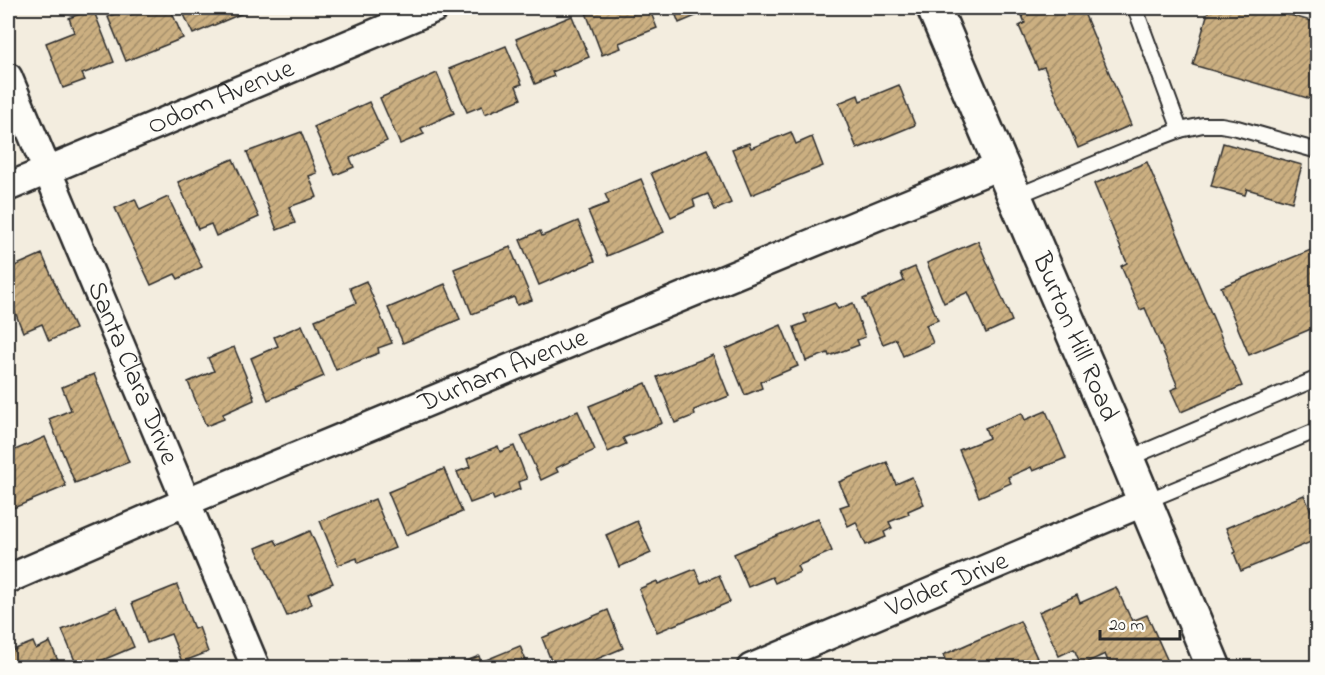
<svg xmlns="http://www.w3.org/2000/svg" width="1325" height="675" font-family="'Indie Flower',sans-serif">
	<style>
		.building { fill: url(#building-hatch); stroke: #2b2b2b; stroke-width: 1.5 }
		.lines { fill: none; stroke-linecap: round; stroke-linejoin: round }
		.service-casing { stroke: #2b2b2b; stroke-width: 18 }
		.minor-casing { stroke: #2b2b2b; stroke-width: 32 }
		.tertiary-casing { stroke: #2b2b2b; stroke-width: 38 }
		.service { stroke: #fdfcf7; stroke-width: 14 }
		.minor { stroke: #fdfcf7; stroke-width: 27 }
		.tertiary { stroke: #fdfcf7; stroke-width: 33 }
		.labels { text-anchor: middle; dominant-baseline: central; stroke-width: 5; stroke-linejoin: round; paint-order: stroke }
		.street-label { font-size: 27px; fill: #2b2b2b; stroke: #fdfcf7 }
	</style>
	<defs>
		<pattern id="building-hatch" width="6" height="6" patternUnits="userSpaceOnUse" patternTransform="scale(1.5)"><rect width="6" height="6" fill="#cbaf81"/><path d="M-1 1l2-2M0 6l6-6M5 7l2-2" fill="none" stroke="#a58f6a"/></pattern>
	</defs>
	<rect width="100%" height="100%" fill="#f3eddf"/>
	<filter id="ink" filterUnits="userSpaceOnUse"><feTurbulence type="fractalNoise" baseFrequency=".0167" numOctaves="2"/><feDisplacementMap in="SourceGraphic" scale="12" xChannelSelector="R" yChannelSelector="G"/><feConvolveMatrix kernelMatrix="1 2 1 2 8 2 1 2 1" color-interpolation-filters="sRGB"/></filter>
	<g filter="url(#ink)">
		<!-- building -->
		<g class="building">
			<polygon points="127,8 130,15 147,8 170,8 183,38 126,61 108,17"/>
			<polygon points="181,8 249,8 250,10 193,34"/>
			<polygon points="591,8 649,8 657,28 619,43 621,48 602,55 585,10"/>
			<polygon points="673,8 703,8 705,12 679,23"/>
			<polygon points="1019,8 1082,8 1131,125 1078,148 1044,67 1038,69 1019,26 1025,23"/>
			<polygon points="1209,8 1265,8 1318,23 1318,101 1193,65"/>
			<polygon points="93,9 114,62 82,74 85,80 63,88 46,43 74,32 69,18"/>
			<polygon points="572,16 589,57 552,72 554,76 535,84 516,39"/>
			<polygon points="506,46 522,84 516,86 521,99 485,114 482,106 467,112 449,69"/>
			<polygon points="437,73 454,113 421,128 424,134 400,144 380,98"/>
			<polygon points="899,85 915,125 857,149 839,103 858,95 860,101"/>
			<polygon points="369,102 387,141 350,158 354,167 335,175 314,127"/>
			<polygon points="301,132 317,173 309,176 317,197 289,207 295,223 277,230 247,152"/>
			<polygon points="791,132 796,144 812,137 823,166 751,195 732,149 749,143 751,148"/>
			<polygon points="1223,143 1302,165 1292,202 1247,189 1245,195 1211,186"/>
			<polygon points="707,149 731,203 715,210 708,194 693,200 695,206 671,217 651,173"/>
			<polygon points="233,159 259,217 216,236 211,224 198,229 178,182"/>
			<polygon points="1147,162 1242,386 1181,412 1171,390 1178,387 1145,308 1140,310 1121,266 1127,263 1094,184"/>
			<polygon points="641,179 664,232 607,256 588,211 609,203 605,194"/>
			<polygon points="168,197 202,267 178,279 175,274 151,285 115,208 135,199 140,210"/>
			<polygon points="578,221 595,261 539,285 520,240 540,231 542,236"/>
			<polygon points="978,241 1012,321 986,333 968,292 944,303 927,263"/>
			<polygon points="510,247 532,300 517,305 514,297 472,314 454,269"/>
			<polygon points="1318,247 1318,326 1249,355 1221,287"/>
			<polygon points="42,254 75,329 49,341 42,324 23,332 15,312 9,315 8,313 8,266 8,269"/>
			<polygon points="915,267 938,320 926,325 933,343 903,356 896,339 883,344 863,299 904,281 901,273"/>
			<polygon points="366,281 392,343 378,348 379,353 336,370 315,320 356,303 350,288"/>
			<polygon points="445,284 460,319 403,343 388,308"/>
			<polygon points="835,303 838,309 853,303 865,337 857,340 859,345 829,356 828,353 806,361 794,327 807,322 804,315"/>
			<polygon points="302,325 324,376 268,400 251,358 278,346 274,337"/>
			<polygon points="781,325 798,366 760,382 762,388 745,395 726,349"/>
			<polygon points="234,347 254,396 253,396 254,400 223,414 224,419 206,426 188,382 214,371 208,358"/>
			<polygon points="713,355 729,396 694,410 695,415 675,423 657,377"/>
			<polygon points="94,374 129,462 75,483 49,419 71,410 62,387"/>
			<polygon points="646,383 662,423 623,438 626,444 608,452 589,406"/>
			<polygon points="578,411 595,450 556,468 558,472 541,480 521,436"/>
			<polygon points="1046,411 1066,458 1033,471 1031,467 1008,477 1011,483 979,497 959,450 989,438 985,428 1022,413 1025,420"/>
			<polygon points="45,437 66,486 11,509 8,502 8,453"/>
			<polygon points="498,446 500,452 514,446 527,479 518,482 520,489 494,500 492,495 470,503 457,472 470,467 467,459"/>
			<polygon points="887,462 896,484 912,477 924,504 908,511 909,514 889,522 892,528 884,532 886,537 866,545 856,522 848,526 840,507 849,504 839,482"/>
			<polygon points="444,469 462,512 406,535 388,492"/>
			<polygon points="1304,495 1318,526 1318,539 1241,571 1234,553 1236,552 1226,528"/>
			<polygon points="375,499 395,548 358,563 357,558 338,565 320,521"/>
			<polygon points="818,518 832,551 797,566 800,572 775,583 772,577 748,587 734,554"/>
			<polygon points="637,521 651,553 619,567 606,535"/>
			<polygon points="310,531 333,583 308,594 312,604 287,616 256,548 275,540 278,545"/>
			<polygon points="695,569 701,583 719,575 730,602 657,632 639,589 657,581 658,584"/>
			<polygon points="177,585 194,629 199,627 208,652 182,662 171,634 147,643 132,603"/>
			<polygon points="1116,587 1132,621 1147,615 1170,666 1166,668 1117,668 1114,662 1109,664 1105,654 1081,665 1074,649 1059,656 1039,612 1077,595 1080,603"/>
			<polygon points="117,607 134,647 98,662 100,668 78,668 62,630"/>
			<polygon points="608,610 623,648 576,668 554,668 542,638"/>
			<polygon points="1020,621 1037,658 1022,665 1023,668 949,668 943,655"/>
			<polygon points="33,642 36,649 50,642 61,668 8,668 8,652"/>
			<polygon points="520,646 529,668 461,668 459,664 479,656 481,662"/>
		</g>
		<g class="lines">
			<!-- service casing -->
			<g class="service-casing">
				<g id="service">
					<polyline points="1135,8 1180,130"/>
					<polyline points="1014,197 1143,144 1180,130 1203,125 1221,125 1237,128 1318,151"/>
					<polyline points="1127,459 1318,378"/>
					<polyline points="1144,502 1318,430"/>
				</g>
			</g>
			<!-- minor casing -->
			<g class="minor-casing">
				<g id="minor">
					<path id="s1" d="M8,77L256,668"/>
					<path id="s2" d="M8,187L435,8"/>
					<path id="s3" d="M8,579L186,502L1001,165"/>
					<path id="s4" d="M751,668L1144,502"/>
				</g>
			</g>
			<!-- tertiary casing -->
			<g class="tertiary-casing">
				<g id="tertiary">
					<path id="s5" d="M934,8L1127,459L1214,668"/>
				</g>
			</g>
			<!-- service -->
			<use href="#service" class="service"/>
			<!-- minor -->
			<use href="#minor" class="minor"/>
			<!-- tertiary -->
			<use href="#tertiary" class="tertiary"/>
		</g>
	</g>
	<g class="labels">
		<!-- street labels -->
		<g class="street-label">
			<text stroke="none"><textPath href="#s2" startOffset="231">Odom Avenue</textPath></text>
			<text stroke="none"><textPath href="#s5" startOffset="358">Burton Hill Road</textPath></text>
			<text stroke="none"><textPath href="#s3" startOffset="537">Durham Avenue</textPath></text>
			<text stroke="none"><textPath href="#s1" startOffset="321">Santa Clara Drive</textPath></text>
			<text stroke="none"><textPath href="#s4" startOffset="213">Volder Drive</textPath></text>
		</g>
	</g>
	<!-- margin -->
	<rect width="1325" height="675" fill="none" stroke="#fdfcf7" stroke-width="30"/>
	<rect x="15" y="15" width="1295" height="645" fill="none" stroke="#2b2b2b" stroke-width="2" filter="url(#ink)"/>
	<!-- scale -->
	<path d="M1100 630v9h80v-9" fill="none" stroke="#2b2b2b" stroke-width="3"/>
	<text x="1109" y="630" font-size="18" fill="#2b2b2b" stroke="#fdfcf7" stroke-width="4.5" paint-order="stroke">20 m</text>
</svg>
